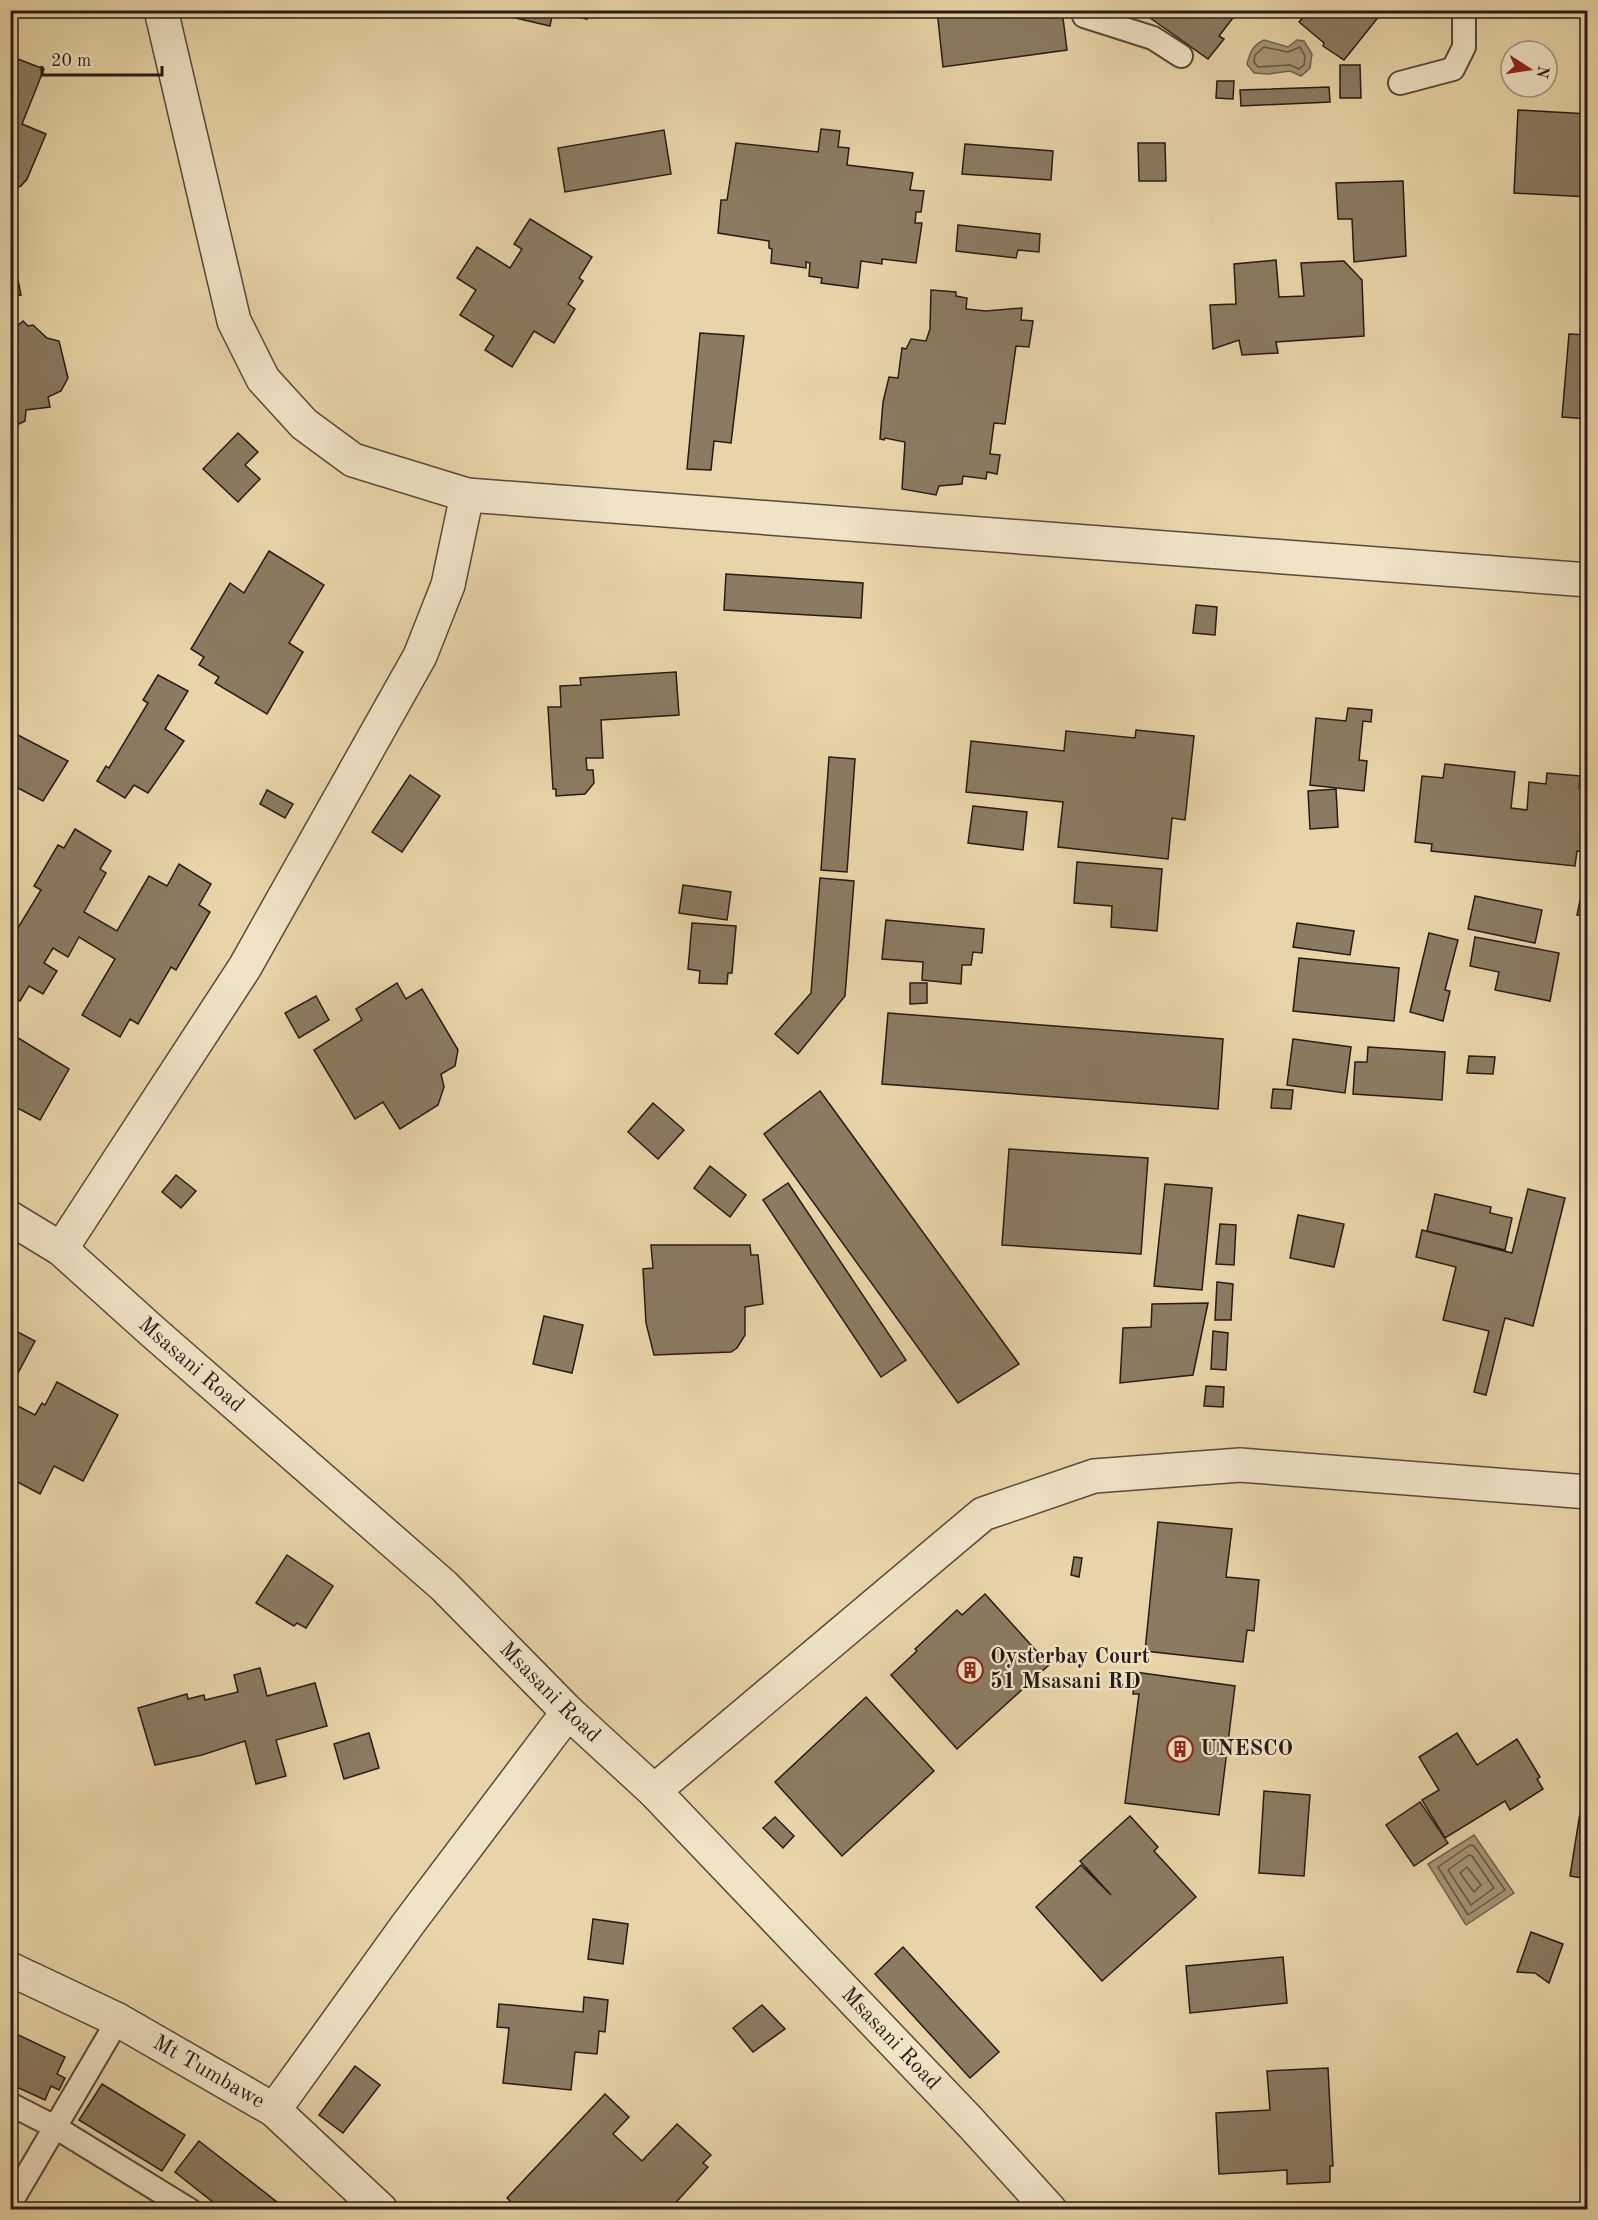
<svg xmlns="http://www.w3.org/2000/svg" width="1598" height="2220" font-family="'Old Standard TT',serif">
	<style>
		.water { fill: #a69576; stroke: #736450; stroke-width: 1.5 }
		.lines { fill: none; stroke-linecap: round; stroke-linejoin: round }
		.shore { stroke: #665846; stroke-width: 1.5 }
		.building { fill: #8b7b62; stroke: #271b16; stroke-width: 1.5 }
		.service-casing { stroke: #57493a; stroke-width: 26 }
		.minor-casing { stroke: #57493a; stroke-width: 36 }
		.service { stroke: #f0e3c6; stroke-width: 22 }
		.minor { stroke: #f0e3c6; stroke-width: 33 }
		.labels { text-anchor: middle; dominant-baseline: central; stroke-width: 4.5; stroke-linejoin: round; paint-order: stroke }
		.street-label { font-size: 22px; fill: #271b16; stroke: #f0e3c6 }
		.poi-label { font-size: 22px; font-weight: bold; fill: #271b16; stroke: #f0e3c6; text-anchor: start }
	</style>
	<rect width="100%" height="100%" fill="#e8d4a8"/>
	<filter id="stains"><feTurbulence type="fractalNoise" baseFrequency=".00333" numOctaves="4"/><feColorMatrix values="0 0 0 0 .2 0 0 0 0 .09 0 0 0 0 .02 0 0 0 .5 -.17"/></filter>
	<radialGradient id="worn" r=".72"><stop offset=".6" stop-color="#630" stop-opacity="0"/><stop offset="1" stop-color="#630" stop-opacity=".3"/></radialGradient>
	<!-- water -->
	<g class="water">
		<path d="M1264,40L1288,47L1297,40L1304,41L1312,54L1310,68L1301,76L1290,71L1268,74L1254,73L1247,64C1250,52 1253,45 1264,40Z"/>
		<polygon points="1474,1835 1514,1893 1466,1925 1428,1864"/>
	</g>
	<g class="lines">
		<!-- shore -->
		<g class="shore">
			<polygon points="1264,47 1288,52 1300,47 1305,56 1304,65 1299,69 1290,65 1258,67 1254,62 1255,55"/>
			<polygon points="1470,1845 1474,1846 1505,1890 1468,1915 1438,1867"/>
			<polygon points="1469,1855 1472,1856 1494,1888 1471,1905 1448,1870"/>
			<polygon points="1467,1867 1481,1885 1474,1892 1460,1873"/>
		</g>
	</g>
	<!-- building -->
	<g class="building">
		<polygon points="481,10 589,10 587,19 553,11 550,26"/>
		<polygon points="937,10 1062,10 1067,50 943,67"/>
		<polygon points="1139,10 1239,10 1219,36 1224,39 1208,59"/>
		<polygon points="1302,10 1389,10 1383,17 1380,15 1344,60 1323,46 1324,43 1299,22 1306,14"/>
		<polygon points="10,56 44,69 22,124 46,134 27,179 21,186 10,191"/>
		<polygon points="1340,65 1360,65 1361,98 1340,98"/>
		<polygon points="1217,81 1234,81 1233,99 1216,98"/>
		<polygon points="1329,87 1330,102 1241,106 1240,90"/>
		<polygon points="1518,110 1588,114 1588,197 1514,193"/>
		<polygon points="821,129 840,131 838,147 849,148 847,165 913,173 910,190 924,191 921,212 916,212 915,223 922,223 916,263 882,259 882,264 861,261 858,288 821,283 822,278 809,276 810,263 806,262 806,268 771,263 772,249 769,248 769,241 718,233 721,200 727,200 736,143 818,152"/>
		<polygon points="664,130 671,174 565,192 558,148"/>
		<polygon points="1138,143 1165,143 1166,181 1139,181"/>
		<polygon points="965,144 1053,151 1051,180 962,174"/>
		<polygon points="1403,181 1406,256 1354,262 1352,219 1338,219 1336,183"/>
		<polygon points="530,219 592,257 579,278 583,281 568,304 575,309 554,343 534,331 512,367 485,350 494,336 460,315 476,290 457,278 477,247 510,268 522,249 514,244"/>
		<polygon points="958,225 1040,234 1039,252 1018,250 1016,258 956,251"/>
		<polygon points="1276,260 1279,297 1304,296 1301,263 1344,261 1362,280 1364,336 1276,342 1278,353 1242,355 1239,340 1213,349 1210,305 1236,304 1234,264"/>
		<polygon points="18,280 21,295 10,296 10,281"/>
		<polygon points="931,290 956,292 956,296 967,298 966,309 986,311 1022,308 1021,320 1033,321 1029,347 1016,346 1005,424 994,423 990,454 1000,455 997,474 987,472 986,479 963,476 962,484 939,486 936,495 902,489 905,442 885,438 884,440 880,439 883,402 889,377 898,378 902,348 906,349 911,339 926,341 930,329"/>
		<polygon points="23,321 28,326 33,325 47,338 59,341 68,378 61,391 48,397 50,407 26,410 25,421 15,426 10,424 10,324 15,328"/>
		<polygon points="700,333 744,336 731,443 714,441 711,470 687,469"/>
		<polygon points="1569,334 1588,335 1588,419 1562,417"/>
		<polygon points="238,433 258,452 245,465 260,479 238,502 203,469"/>
		<polygon points="269,551 324,585 289,643 303,652 267,714 215,683 219,677 199,665 204,657 191,649 230,583 244,593"/>
		<polygon points="726,574 863,583 861,618 724,610"/>
		<polygon points="1196,605 1217,607 1215,635 1193,633"/>
		<polygon points="676,672 679,715 601,720 603,758 586,758 587,770 593,770 594,783 585,794 556,796 556,789 553,789 548,707 561,707 560,686 581,685 580,678"/>
		<polygon points="158,675 188,691 165,729 184,741 148,793 134,785 125,798 97,781 106,766 109,768 148,703 143,700"/>
		<polygon points="1348,708 1372,710 1371,722 1363,721 1359,760 1367,761 1364,791 1310,785 1316,718 1346,721"/>
		<polygon points="1136,730 1194,736 1185,820 1172,818 1168,859 1058,847 1063,802 966,792 971,741 1064,751 1066,731 1135,738"/>
		<polygon points="16,734 68,761 43,801 10,784 10,745"/>
		<polygon points="829,757 855,759 847,872 821,870"/>
		<polygon points="1445,764 1515,772 1511,808 1527,810 1529,782 1546,784 1547,773 1580,776 1579,788 1588,789 1588,852 1577,851 1575,866 1431,851 1432,844 1415,842 1422,776 1443,778"/>
		<polygon points="410,775 440,796 402,852 372,832"/>
		<polygon points="1336,789 1338,827 1310,829 1308,791"/>
		<polygon points="267,790 293,804 285,818 260,804"/>
		<polygon points="973,806 1027,812 1023,850 968,843"/>
		<polygon points="75,829 111,851 100,869 106,873 84,912 117,931 149,876 167,886 179,864 211,884 199,905 210,912 176,970 171,967 138,1024 130,1019 120,1037 82,1015 115,959 79,937 68,957 53,948 44,963 57,971 43,994 29,986 20,1001 10,995 10,941 41,890 34,886 58,845 64,848"/>
		<polygon points="1077,862 1162,869 1157,931 1111,927 1112,906 1074,903"/>
		<polygon points="820,878 854,881 845,996 798,1054 775,1034 811,993"/>
		<polygon points="1584,881 1588,881 1588,917 1577,915"/>
		<polygon points="683,885 731,892 727,920 679,913"/>
		<polygon points="1475,896 1542,910 1535,943 1468,929"/>
		<polygon points="886,920 984,929 982,953 973,952 971,965 962,965 961,984 922,980 923,962 882,959"/>
		<polygon points="692,923 736,926 732,973 728,973 727,984 699,983 700,971 688,969"/>
		<polygon points="1297,923 1354,931 1350,955 1293,947"/>
		<polygon points="1429,933 1458,940 1445,990 1450,991 1443,1021 1410,1012"/>
		<polygon points="1475,937 1559,953 1550,1001 1495,990 1499,972 1470,966"/>
		<polygon points="1299,958 1399,968 1394,1021 1293,1011"/>
		<polygon points="397,983 406,999 422,989 458,1050 455,1066 441,1074 444,1087 438,1105 400,1129 383,1102 355,1119 314,1050 362,1020 356,1009"/>
		<polygon points="910,983 927,983 927,1003 910,1004"/>
		<polygon points="316,996 329,1020 299,1038 285,1013"/>
		<polygon points="888,1013 1223,1039 1218,1109 882,1084"/>
		<polygon points="10,1033 69,1069 40,1120 10,1104"/>
		<polygon points="1293,1039 1351,1047 1345,1093 1287,1085"/>
		<polygon points="1368,1047 1445,1052 1442,1100 1353,1094 1355,1062 1367,1062"/>
		<polygon points="1469,1056 1495,1057 1493,1074 1467,1073"/>
		<polygon points="1273,1089 1293,1090 1291,1109 1271,1108"/>
		<polygon points="820,1091 1019,1364 958,1403 764,1134"/>
		<polygon points="653,1103 684,1130 658,1159 628,1132"/>
		<polygon points="1009,1149 1148,1158 1141,1254 1002,1245"/>
		<polygon points="710,1166 746,1195 730,1217 694,1188"/>
		<polygon points="176,1175 196,1191 181,1208 162,1192"/>
		<polygon points="788,1183 906,1360 881,1377 763,1200"/>
		<polygon points="1165,1184 1212,1188 1202,1290 1154,1286"/>
		<polygon points="1528,1189 1565,1198 1533,1326 1505,1318 1486,1395 1474,1392 1489,1331 1443,1320 1456,1267 1416,1257 1422,1230 1512,1253"/>
		<polygon points="1435,1194 1491,1207 1490,1213 1512,1218 1505,1250 1427,1231"/>
		<polygon points="1298,1215 1344,1224 1334,1267 1290,1258"/>
		<polygon points="1220,1224 1236,1225 1234,1265 1216,1264"/>
		<polygon points="651,1245 750,1245 751,1255 758,1255 763,1304 745,1307 745,1335 737,1348 731,1352 654,1355 646,1323 643,1269 653,1268"/>
		<polygon points="1217,1282 1233,1284 1231,1320 1215,1320"/>
		<polygon points="1208,1303 1193,1375 1120,1383 1123,1328 1151,1327 1152,1304"/>
		<polygon points="544,1316 583,1325 572,1373 533,1364"/>
		<polygon points="10,1328 35,1341 10,1388"/>
		<polygon points="1213,1331 1228,1333 1226,1370 1211,1369"/>
		<polygon points="57,1382 118,1415 83,1481 54,1466 40,1494 10,1478 10,1402 35,1415 42,1403 45,1405"/>
		<polygon points="1206,1386 1224,1387 1223,1407 1204,1406"/>
		<polygon points="1158,1522 1232,1529 1226,1577 1259,1580 1254,1631 1247,1630 1243,1662 1145,1651"/>
		<polygon points="287,1555 333,1586 306,1628 297,1623 294,1626 256,1603"/>
		<polygon points="1074,1557 1082,1558 1079,1577 1071,1575"/>
		<polygon points="985,1594 1049,1665 957,1749 891,1675 917,1651 915,1649 957,1610 962,1615"/>
		<polygon points="260,1668 267,1696 315,1683 327,1726 276,1740 286,1776 256,1784 245,1741 202,1755 155,1765 138,1708 187,1694 188,1699 204,1695 205,1700 238,1692 234,1675"/>
		<polygon points="1135,1672 1235,1686 1219,1815 1125,1803 1139,1694 1133,1694"/>
		<polygon points="866,1697 934,1771 842,1856 775,1782"/>
		<polygon points="369,1733 379,1768 344,1779 334,1744"/>
		<polygon points="1457,1733 1477,1765 1517,1739 1540,1777 1537,1779 1543,1789 1510,1810 1505,1801 1445,1838 1422,1800 1439,1790 1419,1757"/>
		<polygon points="1585,1782 1588,1783 1588,1879 1570,1876"/>
		<polygon points="1264,1791 1310,1795 1304,1876 1259,1873"/>
		<polygon points="1420,1802 1448,1843 1414,1866 1386,1825"/>
		<polygon points="1130,1816 1158,1847 1154,1851 1196,1897 1102,1981 1036,1907 1081,1865 1111,1895 1080,1861"/>
		<polygon points="775,1817 794,1836 783,1848 763,1828"/>
		<polygon points="10,1908 18,1911 10,1929"/>
		<polygon points="593,1919 628,1924 623,1964 588,1959"/>
		<polygon points="1531,1932 1563,1944 1549,1983 1535,1973 1517,1972"/>
		<polygon points="903,1947 999,2052 970,2078 875,1974"/>
		<polygon points="1283,1957 1287,2003 1190,2013 1186,1966"/>
		<polygon points="1588,1974 1588,1997 1583,1996"/>
		<polygon points="584,1997 608,2000 605,2032 599,2031 597,2054 575,2052 571,2090 503,2083 509,2028 497,2027 499,2004 583,2012"/>
		<polygon points="762,2005 785,2029 753,2052 733,2028"/>
		<polygon points="10,2031 65,2057 57,2074 65,2078 59,2090 51,2086 45,2100 10,2084"/>
		<polygon points="355,2066 380,2085 343,2133 319,2115"/>
		<polygon points="1328,2068 1333,2166 1330,2166 1330,2182 1287,2184 1287,2170 1219,2174 1216,2113 1270,2110 1267,2071"/>
		<polygon points="102,2084 185,2135 162,2171 79,2120"/>
		<polygon points="605,2094 629,2117 613,2134 642,2161 677,2124 711,2155 703,2163 708,2167 669,2210 519,2210 507,2198"/>
		<polygon points="199,2141 277,2202 272,2210 223,2210 175,2172"/>
		<polygon points="1588,2181 1588,2210 1581,2210"/>
	</g>
	<g class="lines">
		<!-- service casing -->
		<g class="service-casing">
			<g id="service">
				<polyline points="1082,10 1084,16 1153,38 1181,56"/>
				<polyline points="1400,83 1453,69 1464,47 1464,10"/>
				<polyline points="10,2104 55,2127 190,2210"/>
				<polyline points="10,2204 118,2020"/>
			</g>
		</g>
		<!-- minor casing -->
		<g class="minor-casing">
			<g id="minor">
				<polyline points="161,10 234,321 263,379 304,424 353,460 467,495 1588,580"/>
				<path id="s1" d="M10,1218L61,1249L152,1331L444,1586L568,1712L654,1791L970,2122L1050,2210"/>
				<polyline points="61,1249 245,967 420,656 448,585 467,495"/>
				<polyline points="654,1791 983,1514 1094,1476 1240,1465 1588,1492"/>
				<path id="s2" d="M10,1969L118,2020L274,2110L381,2210"/>
				<polyline points="274,2110 408,1924 568,1712"/>
			</g>
		</g>
		<!-- service -->
		<use href="#service" class="service"/>
		<!-- minor -->
		<use href="#minor" class="minor"/>
	</g>
	<!-- icons -->
	<defs>
		<g id="building-ring" transform="scale(1.35)"><circle r="9.5" fill="#f0e3c6" stroke="#8f2418" stroke-width="1.5"/><path d="M-4-6H4V6H1V3H-1V6H-4ZM-2.5-4.3h1.7v1.8h-1.7ZM.8-4.3h1.7v1.8H.8ZM-2.5-1h1.7V.8h-1.7ZM.8-1h1.7V.8H.8Z" fill="#8f2418"/></g>
	</defs>
	<g fill-rule="evenodd">
		<use href="#building-ring" x="970" y="1670"/>
		<use href="#building-ring" x="1180" y="1749"/>
	</g>
	<g class="labels">
		<!-- street labels -->
		<g class="street-label">
			<text stroke="none"><textPath href="#s1" startOffset="234">Msasani Road</textPath></text>
			<text stroke="none"><textPath href="#s1" startOffset="720">Msasani Road</textPath></text>
			<text stroke="none"><textPath href="#s1" startOffset="1206">Msasani Road</textPath></text>
			<text stroke="none"><textPath href="#s2" startOffset="224">Mt Tumbawe</textPath></text>
		</g>
		<!-- poi labels -->
		<g class="poi-label">
			<text x="990" y="1657">Oysterbay Court<tspan x="990" dy="25">51 Msasani RD</tspan></text>
			<text x="1200" y="1749">UNESCO</text>
		</g>
	</g>
	<!-- margin -->
	<rect width="1598" height="2220" fill="none" stroke="#e8d4a8" stroke-width="36"/>
	<rect x="12" y="12" width="1574" height="2196" fill="none" stroke="#271b16" stroke-width="3"/>
	<rect x="18" y="18" width="1562" height="2184" fill="none" stroke="#271b16" stroke-width="1.5"/>
	<!-- north arrow -->
	<g transform="translate(1529 69) rotate(102)"><circle r="28" fill="#f0e3c6" stroke="#a09380" stroke-width="1.5"/>
	<path d="M0-4.5L10 22L0 15L-10 22Z" fill="#8f2418"/>
	<text y="-9" font-size="16" font-weight="bold" text-anchor="middle" fill="#271b16">N</text>
	</g>
	<!-- scale -->
	<path d="M42 66v9h120v-9" fill="none" stroke="#271b16" stroke-width="3"/>
	<text x="51" y="66" font-size="18" fill="#271b16" stroke="#f0e3c6" stroke-width="4.5" paint-order="stroke">20 m</text>
	<rect width="100%" height="100%" filter="url(#stains)"/>
	<rect width="100%" height="100%" fill="url(#worn)"/>
</svg>
